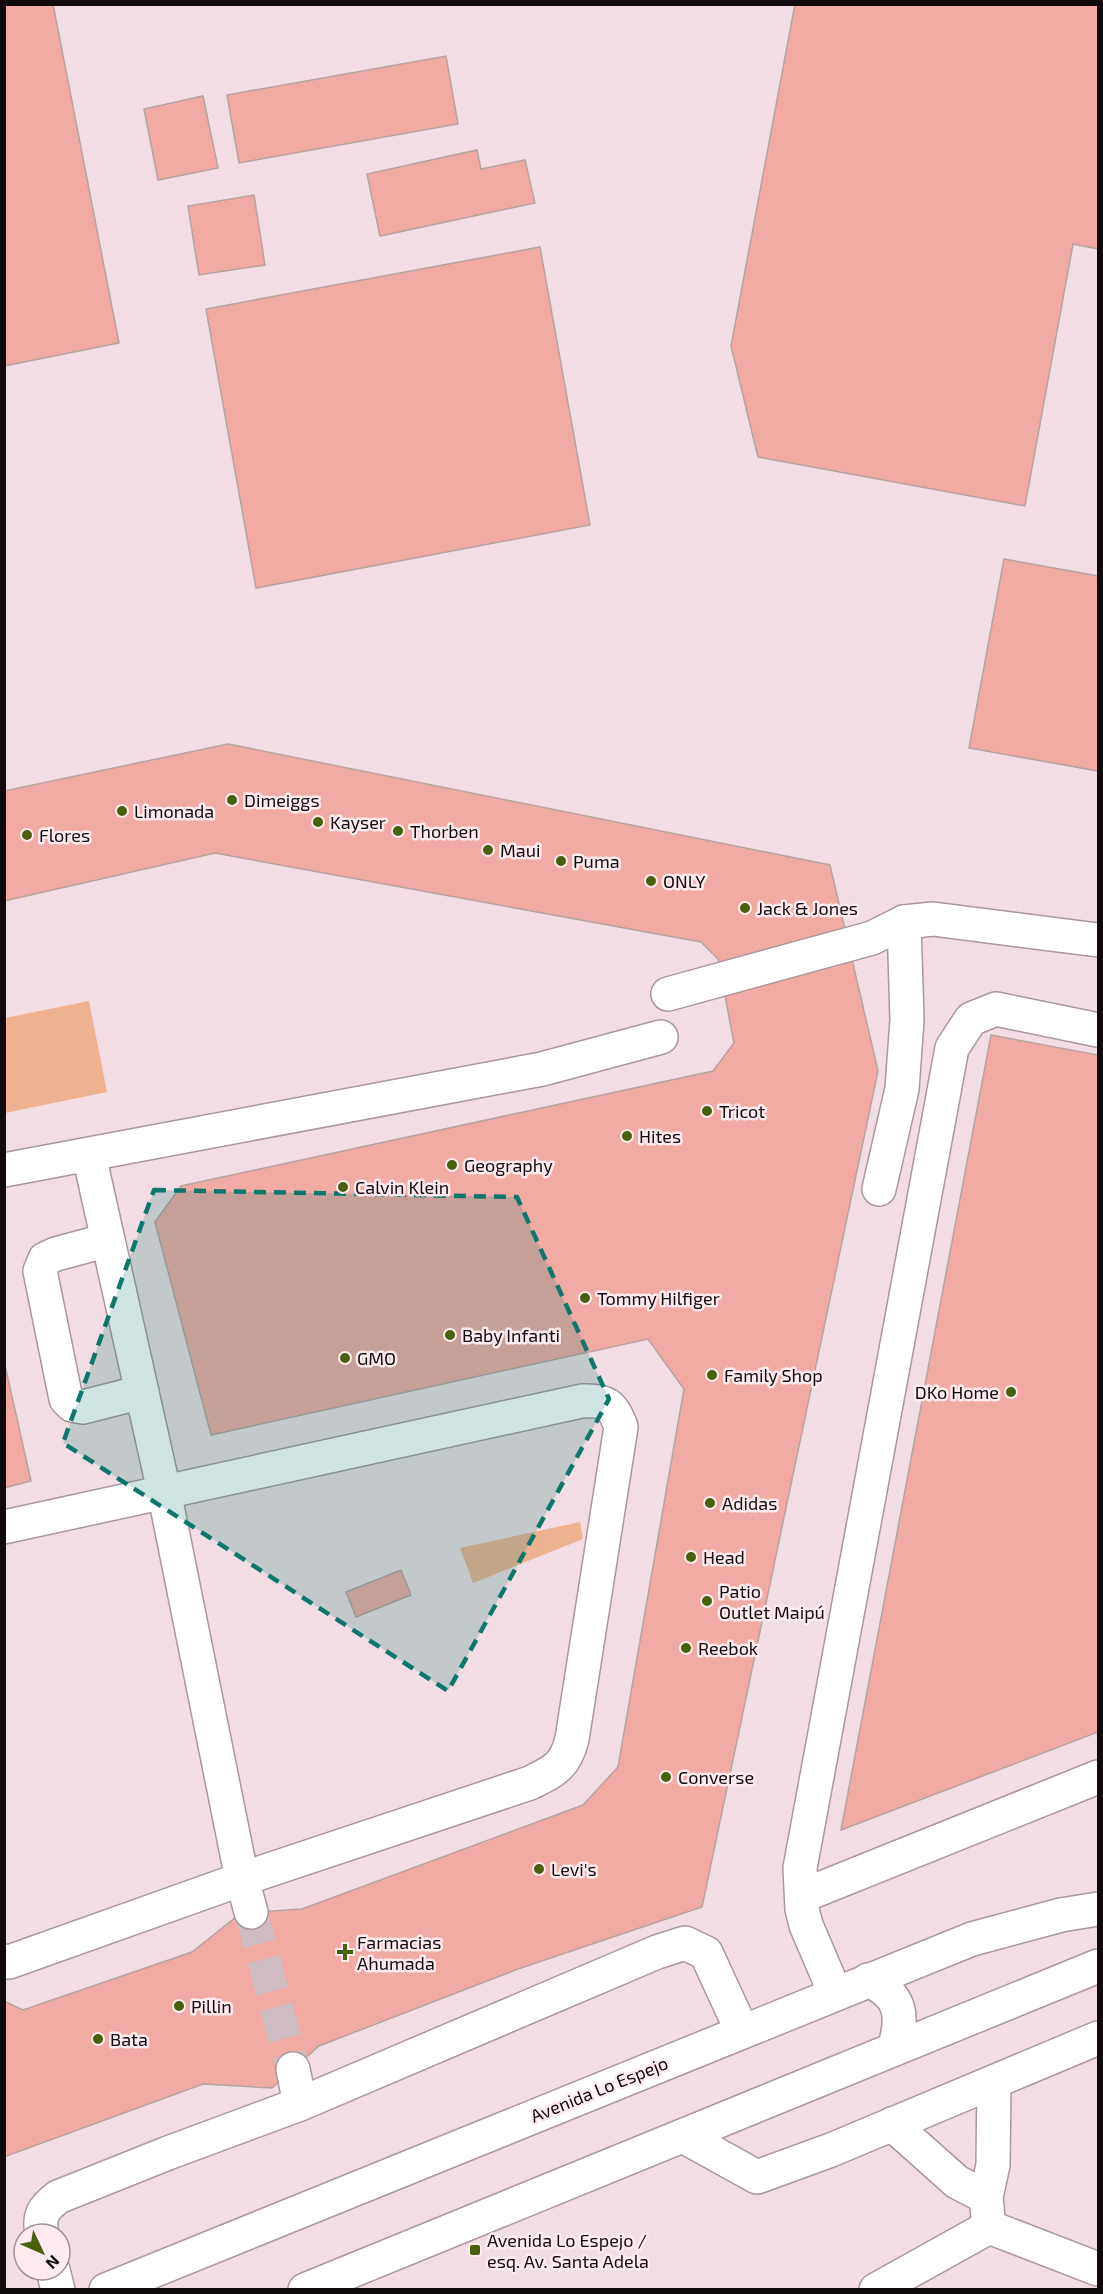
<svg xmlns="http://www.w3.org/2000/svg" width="1103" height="2294" font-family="'Exo 2',sans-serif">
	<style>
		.green { fill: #efb291 }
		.building { fill: #f2aaa4; stroke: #b6a3a1; stroke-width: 1.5 }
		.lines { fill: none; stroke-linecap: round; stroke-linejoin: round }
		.minor-tunnel { stroke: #cfbdc3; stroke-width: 33; stroke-dasharray: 33 16; stroke-linecap: butt }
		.minor-casing { stroke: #aa979c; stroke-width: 36 }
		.major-casing { stroke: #aa979c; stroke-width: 36 }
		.minor { stroke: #fff; stroke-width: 33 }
		.major { stroke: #fff; stroke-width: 33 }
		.marked { fill: #0f766e; fill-opacity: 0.2; stroke: #0f766e; stroke-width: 4.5; stroke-dasharray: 12 8; stroke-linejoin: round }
		.poi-dot { fill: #49600b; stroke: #ffeaf0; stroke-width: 2 }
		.labels { text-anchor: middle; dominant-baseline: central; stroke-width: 5; stroke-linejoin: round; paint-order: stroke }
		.poi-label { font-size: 18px; fill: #110a0c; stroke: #ffeaf0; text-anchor: start }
		.street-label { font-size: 18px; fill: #110a0c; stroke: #ffeaf0 }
	</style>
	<rect width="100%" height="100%" fill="#f1dde3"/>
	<!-- green -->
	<g class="green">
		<polygon points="89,1001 107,1092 5,1113 5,1018"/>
		<polygon points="580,1522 583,1539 473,1583 460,1548"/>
	</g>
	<!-- building -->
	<g class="building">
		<polygon points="4,4 53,4 119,343 4,366"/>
		<polygon points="795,4 1098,4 1098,249 1073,244 1025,506 758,457 731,346"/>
		<polygon points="446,56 458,124 239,163 227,95"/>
		<polygon points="203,96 218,168 158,180 144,109"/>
		<polygon points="477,150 481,169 525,160 535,203 380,236 367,174"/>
		<polygon points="254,195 265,265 199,275 188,206"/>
		<polygon points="540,247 590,525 256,588 206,309"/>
		<polygon points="1004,559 1098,576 1098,771 969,748"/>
		<polygon points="228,744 830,865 878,1071 702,1907 518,1969 319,2046 272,2088 203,2084 4,2157 4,2001 23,2010 192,1952 241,1913 302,1909 583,1805 618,1767 684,1389 648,1339 211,1435 155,1222 181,1186 713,1071 734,1043 718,959 701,942 215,853 4,901 4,791"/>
		<polygon points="991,1035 1098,1055 1098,1732 841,1830"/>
		<polygon points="4,1361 31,1481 4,1488"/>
		<polygon points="401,1570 411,1595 356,1617 346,1592"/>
	</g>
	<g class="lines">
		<!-- minor-tunnel -->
		<polyline class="minor-tunnel" points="251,1912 293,2069"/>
		<!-- minor casing -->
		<g class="minor-casing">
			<g id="minor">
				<polyline points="668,994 872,938 904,922 933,919 1098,940"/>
				<polyline points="89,1155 164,1491 242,1879 251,1912"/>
				<polyline points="4,1170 542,1069 661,1037"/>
				<polyline points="879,1189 902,1089 907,1020 904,922"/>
				<polyline points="108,1240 56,1254 45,1259 40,1271 66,1399 72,1405 83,1407 142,1392"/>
				<path d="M4,1527L582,1401C606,1400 613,1404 621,1427L572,1739C565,1767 554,1771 530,1783L242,1879L9,1962L4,1961"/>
				<polyline points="802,1896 1098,1777"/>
				<polyline points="835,1993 806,1925 802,1909 800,1868 952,1048 971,1019 996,1009 1098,1030"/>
				<polyline points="293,2069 300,2104"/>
				<polyline points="892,2124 957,2182 986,2197"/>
				<polyline points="683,2136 757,2177 831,2150 1098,2038"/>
				<polyline points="989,2227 986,2197 993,2165 994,2082"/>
				<polyline points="989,2227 1098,2269"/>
				<path d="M42,2234C38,2215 44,2208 58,2197L168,2153L300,2104L657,1952L685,1943L706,1953L742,2031"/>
				<polyline points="53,2270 58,2290"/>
				<polyline points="876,2290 989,2227"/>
			</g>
		</g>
		<!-- major casing -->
		<g class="major-casing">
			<g id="major">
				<path d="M868,1980C902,1995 904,2016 894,2049"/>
				<polyline points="106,2290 972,1939 1061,1915 1098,1909"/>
				<polyline points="305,2290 1098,1966"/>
			</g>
		</g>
		<!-- minor -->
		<use href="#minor" class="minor"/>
		<!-- major -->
		<use href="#major" class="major"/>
	</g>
	<!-- marked area -->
	<path class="marked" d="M154,1190L517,1197L609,1399L448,1691L63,1443Z"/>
	<!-- markers -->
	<g class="poi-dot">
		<circle cx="232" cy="800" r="6"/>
		<circle cx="122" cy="811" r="6"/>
		<circle cx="318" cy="822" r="6"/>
		<circle cx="398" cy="831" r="6"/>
		<circle cx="27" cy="835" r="6"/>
		<circle cx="488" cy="850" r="6"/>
		<circle cx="561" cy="861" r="6"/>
		<circle cx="651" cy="881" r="6"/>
		<circle cx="745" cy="908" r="6"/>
		<circle cx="707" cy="1111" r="6"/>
		<circle cx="627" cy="1136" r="6"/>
		<circle cx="452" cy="1165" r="6"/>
		<circle cx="343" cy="1187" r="6"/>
		<circle cx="585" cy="1298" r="6"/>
		<circle cx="450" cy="1335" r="6"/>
		<circle cx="345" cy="1358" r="6"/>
		<circle cx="712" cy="1375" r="6"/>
		<circle cx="1011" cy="1392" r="6"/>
		<circle cx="710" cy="1503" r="6"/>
		<circle cx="691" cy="1557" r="6"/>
		<circle cx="707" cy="1601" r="6"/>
		<circle cx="686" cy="1648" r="6"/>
		<circle cx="666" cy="1777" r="6"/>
		<circle cx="539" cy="1869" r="6"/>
		<path d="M342 1943h6v6h6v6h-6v6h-6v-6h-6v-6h6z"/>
		<circle cx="179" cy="2006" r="6"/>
		<circle cx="98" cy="2039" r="6"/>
		<rect x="469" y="2244" width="12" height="12" rx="3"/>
	</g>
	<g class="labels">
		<!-- poi labels -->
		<g class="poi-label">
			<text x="244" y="800">Dimeiggs</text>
			<text x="134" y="811">Limonada</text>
			<text x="330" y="822">Kayser</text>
			<text x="410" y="831">Thorben</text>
			<text x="39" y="835">Flores</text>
			<text x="500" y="850">Maui</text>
			<text x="573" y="861">Puma</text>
			<text x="663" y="881">ONLY</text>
			<text x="757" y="908">Jack &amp; Jones</text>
			<text x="719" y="1111">Tricot</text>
			<text x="639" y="1136">Hites</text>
			<text x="464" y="1165">Geography</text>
			<text x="355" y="1187">Calvin Klein</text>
			<text x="597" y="1298">Tommy Hilfiger</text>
			<text x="462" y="1335">Baby Infanti</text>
			<text x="357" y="1358">GMO</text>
			<text x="724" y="1375">Family Shop</text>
			<text x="999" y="1392" text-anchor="end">DKo Home</text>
			<text x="722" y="1503">Adidas</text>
			<text x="703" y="1557">Head</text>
			<text x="719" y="1591">Patio<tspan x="719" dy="21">Outlet Maipú</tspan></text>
			<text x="698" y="1648">Reebok</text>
			<text x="678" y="1777">Converse</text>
			<text x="551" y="1869">Levi's</text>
			<text x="357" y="1942">Farmacias<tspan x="357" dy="21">Ahumada</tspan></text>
			<text x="191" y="2006">Pillin</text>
			<text x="110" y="2039">Bata</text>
			<text x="487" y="2240">Avenida Lo Espejo /<tspan x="487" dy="21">esq. Av. Santa Adela</tspan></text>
		</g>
		<!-- street labels -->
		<g class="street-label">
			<text transform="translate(599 2089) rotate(-22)">Avenida Lo Espejo</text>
		</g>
	</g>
	<!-- border -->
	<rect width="1103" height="2294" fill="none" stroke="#110a0c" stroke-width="12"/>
	<!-- north arrow -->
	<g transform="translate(42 2252) rotate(134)"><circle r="28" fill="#ffeaf0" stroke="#a09095" stroke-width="1.5"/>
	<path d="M0-4.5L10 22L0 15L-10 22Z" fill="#49600b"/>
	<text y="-9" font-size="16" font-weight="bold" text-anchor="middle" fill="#110a0c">N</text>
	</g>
</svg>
